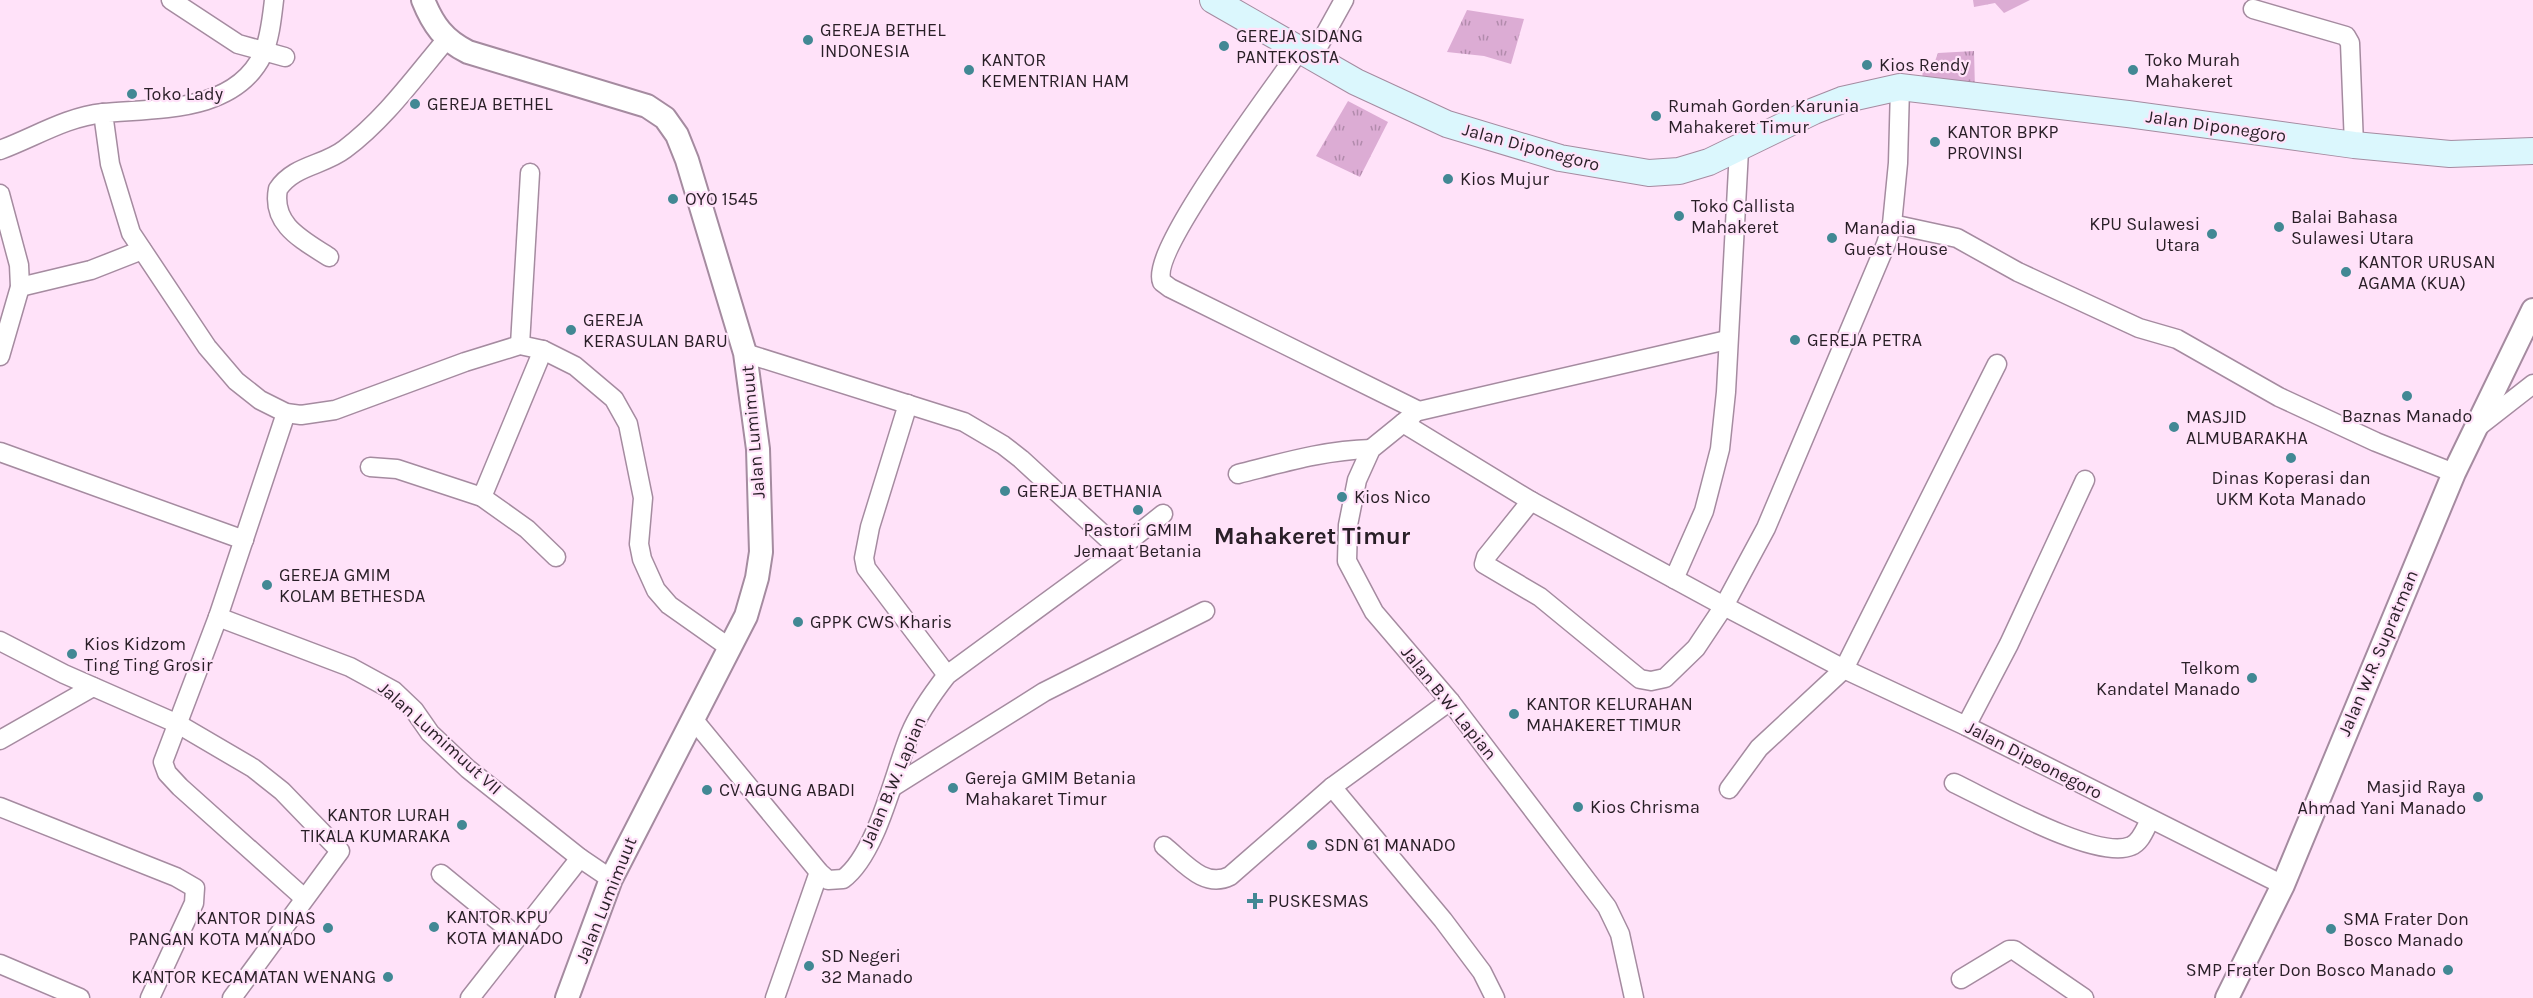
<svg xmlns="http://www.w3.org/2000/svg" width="2533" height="998" font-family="Karla,sans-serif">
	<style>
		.grass { fill: url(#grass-tufts) }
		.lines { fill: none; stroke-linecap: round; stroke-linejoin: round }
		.minor-casing { stroke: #a58ba0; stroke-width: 21 }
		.tertiary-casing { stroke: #a58ba0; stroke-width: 26 }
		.secondary-casing { stroke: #a58ba0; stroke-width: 28 }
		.minor { stroke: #fff; stroke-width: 18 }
		.tertiary { stroke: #fff; stroke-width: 22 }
		.secondary { stroke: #dbf7fd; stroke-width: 26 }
		.poi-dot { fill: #428894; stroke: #ffe2f9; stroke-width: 2 }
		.labels { text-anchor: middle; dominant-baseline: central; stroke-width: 4.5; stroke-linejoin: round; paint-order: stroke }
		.poi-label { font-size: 18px; fill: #291f27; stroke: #ffe2f9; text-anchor: start }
		.street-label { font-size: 18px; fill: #291f27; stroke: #ffe2f9 }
		.district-label { font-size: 24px; font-weight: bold; fill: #291f27; stroke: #ffe2f9 }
	</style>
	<defs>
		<pattern id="grass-tufts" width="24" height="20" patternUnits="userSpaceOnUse" patternTransform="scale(1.5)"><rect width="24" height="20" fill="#dcacd4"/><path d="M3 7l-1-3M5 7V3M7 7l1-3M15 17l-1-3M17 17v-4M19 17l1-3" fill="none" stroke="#b28bac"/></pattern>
	</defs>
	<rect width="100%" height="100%" fill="#ffe2f9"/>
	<!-- grass -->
	<g class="grass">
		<polygon points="1973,0 2030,0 2004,13 1995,3 1974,7"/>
		<polygon points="1467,10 1524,19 1511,64 1484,56 1447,52"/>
		<polygon points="1974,51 1975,89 1922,84 1923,65 1935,61 1938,53"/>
		<polygon points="1348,101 1388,122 1360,177 1316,156"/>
	</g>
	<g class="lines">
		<!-- minor casing -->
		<g class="minor-casing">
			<g id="minor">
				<polyline points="171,0 238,44 285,57"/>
				<path d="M274,0C272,17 270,38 263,54C235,113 158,108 103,113L110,164L131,233L207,347L236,381L260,400L286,413L301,415L335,410L465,362L520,345L543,350L575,366L614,399L628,424L643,498L639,544L642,559L656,590L669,605L730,648"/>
				<polyline points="2253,9 2346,36 2350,43 2354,145"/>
				<path d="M1301,48C1278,83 1148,251 1162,282L1170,288L1419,411L1727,340"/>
				<polyline points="1313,56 1344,0"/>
				<path d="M0,150C35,137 66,117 103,113"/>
				<polyline points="0,194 19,265 20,287 0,356"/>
				<polyline points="1892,224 1957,238 2018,272 2139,328 2177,339 2279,397 2376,442 2454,473"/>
				<path d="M329,257C303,240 271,225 278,189C294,165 323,166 345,149C385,119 414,78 446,40"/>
				<polyline points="20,287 91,270 142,250"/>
				<polyline points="520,345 530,173"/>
				<polyline points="908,404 870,527 864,558 866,568 947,675"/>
				<polyline points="286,413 218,617 163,762 167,773 180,787 303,897"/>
				<polyline points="1413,415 1371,449 1357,480 1348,525 1347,561 1374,612 1450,701 1607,907 1620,934 1634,998"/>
				<polyline points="1403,423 1531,501 1724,606 1844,669 1966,726 2283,885"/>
				<polyline points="2478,427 2533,384"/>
				<polyline points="0,452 244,540"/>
				<polyline points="370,467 397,469 482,497 527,529 556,557"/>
				<path d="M1238,474C1282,463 1325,450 1371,449"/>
				<polyline points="482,497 543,350"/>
				<polyline points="1531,501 1486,557 1484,564 1540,597 1640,679 1651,681 1665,678 1696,648 1724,606 1766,528 1886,244 1892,224 1898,163 1900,87"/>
				<polyline points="1119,549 1163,514"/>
				<polyline points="1674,579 1704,511 1720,449 1726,392 1739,150"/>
				<polyline points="218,617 350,667 394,691 414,710 430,733 468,769 580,858 611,879"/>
				<polyline points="0,641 64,674 178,724 253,768 282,791 340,851 232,998"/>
				<path d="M693,719L819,872L828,880L843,879C877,854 894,773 910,734C919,712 933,693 947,675L1119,549L1021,459L1003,445L964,422L745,353"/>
				<polyline points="1966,726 2009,644 2085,480"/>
				<polyline points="0,740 93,687"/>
				<path d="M1954,783C1990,800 2097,861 2131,846C2141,842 2145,829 2150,820"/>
				<polyline points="894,786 1044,692 1205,611"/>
				<polyline points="1332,787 1443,920 1482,972 1495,998"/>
				<polyline points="1729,789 1759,748 1844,669 1997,364"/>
				<polyline points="0,807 176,877 195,888 194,903 150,998"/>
				<path d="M1164,846C1184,862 1204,889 1230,876L1332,787L1450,701"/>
				<polyline points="441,874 518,937"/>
				<polyline points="0,964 80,998"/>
				<polyline points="1961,979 2009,950 2014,950 2084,998"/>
				<polyline points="470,998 580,858"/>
				<polyline points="775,998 819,872"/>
			</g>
		</g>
		<!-- tertiary casing -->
		<g class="tertiary-casing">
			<g id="tertiary">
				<path d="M423,0C433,25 444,40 468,52L647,106L665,118L677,135L687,160L745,353L758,449L761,552L757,578L746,616L611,879L567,998"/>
				<polyline points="2227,998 2283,885 2454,473 2533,310"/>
			</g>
		</g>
		<!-- secondary casing -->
		<g class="secondary-casing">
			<polyline id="secondary" points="1213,0 1356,82 1447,124 1560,158 1649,173 1679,171 1709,162 1814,111 1842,100 1900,87 2128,114 2354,145 2450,154 2533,151"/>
		</g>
		<!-- minor -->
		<use href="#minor" class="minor"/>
		<!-- tertiary -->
		<use href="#tertiary" class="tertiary"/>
		<!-- secondary -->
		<use href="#secondary" class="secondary"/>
	</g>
	<!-- markers -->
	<g class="poi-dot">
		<circle cx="808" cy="40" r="6"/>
		<circle cx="1224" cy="46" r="6"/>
		<circle cx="1867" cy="65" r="6"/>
		<circle cx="969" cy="70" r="6"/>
		<circle cx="2133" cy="70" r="6"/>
		<circle cx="132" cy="94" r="6"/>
		<circle cx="415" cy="104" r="6"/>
		<circle cx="1656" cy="116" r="6"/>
		<circle cx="1935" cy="142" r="6"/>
		<circle cx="1448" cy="179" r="6"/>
		<circle cx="673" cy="199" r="6"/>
		<circle cx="1679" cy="216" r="6"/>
		<circle cx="2279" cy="227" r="6"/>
		<circle cx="2212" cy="234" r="6"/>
		<circle cx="1832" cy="238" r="6"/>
		<circle cx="2346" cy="272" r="6"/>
		<circle cx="571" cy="330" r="6"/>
		<circle cx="1795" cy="340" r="6"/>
		<circle cx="2407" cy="396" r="6"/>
		<circle cx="2174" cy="427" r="6"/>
		<circle cx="2291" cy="458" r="6"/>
		<circle cx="1005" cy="491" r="6"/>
		<circle cx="1342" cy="497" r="6"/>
		<circle cx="1138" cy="510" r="6"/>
		<circle cx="267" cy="585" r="6"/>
		<circle cx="798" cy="622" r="6"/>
		<circle cx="72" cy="654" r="6"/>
		<circle cx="2252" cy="678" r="6"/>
		<circle cx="1514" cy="714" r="6"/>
		<circle cx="953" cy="788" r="6"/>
		<circle cx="707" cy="790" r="6"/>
		<circle cx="2478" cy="797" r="6"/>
		<circle cx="1578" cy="807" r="6"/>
		<circle cx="462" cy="825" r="6"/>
		<circle cx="1312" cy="845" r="6"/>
		<path d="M1252 892h6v6h6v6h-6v6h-6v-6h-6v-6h6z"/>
		<circle cx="434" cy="927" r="6"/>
		<circle cx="328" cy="928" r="6"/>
		<circle cx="2331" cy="929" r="6"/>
		<circle cx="809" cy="966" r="6"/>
		<circle cx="2448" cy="970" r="6"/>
		<circle cx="388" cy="977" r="6"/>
	</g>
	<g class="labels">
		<!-- poi labels -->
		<g class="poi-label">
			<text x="820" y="30">GEREJA BETHEL<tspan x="820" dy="21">INDONESIA</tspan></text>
			<text x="1236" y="36">GEREJA SIDANG<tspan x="1236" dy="21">PANTEKOSTA</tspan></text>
			<text x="981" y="60">KANTOR<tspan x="981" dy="21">KEMENTRIAN HAM</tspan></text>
			<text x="2145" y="60">Toko Murah<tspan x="2145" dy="21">Mahakeret</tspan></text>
			<text x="1879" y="65">Kios Rendy</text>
			<text x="144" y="94">Toko Lady</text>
			<text x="427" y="104">GEREJA BETHEL</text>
			<text x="1668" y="106">Rumah Gorden Karunia<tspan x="1668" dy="21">Mahakeret Timur</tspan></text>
			<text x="1947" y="132">KANTOR BPKP<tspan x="1947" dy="21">PROVINSI</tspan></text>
			<text x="1460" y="179">Kios Mujur</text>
			<text x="685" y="199">OYO 1545</text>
			<text x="1691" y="206">Toko Callista<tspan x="1691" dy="21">Mahakeret</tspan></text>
			<text x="2291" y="217">Balai Bahasa<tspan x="2291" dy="21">Sulawesi Utara</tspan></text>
			<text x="2200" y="224" text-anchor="end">KPU Sulawesi<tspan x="2200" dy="21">Utara</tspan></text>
			<text x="1844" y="228">Manadia<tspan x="1844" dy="21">Guest House</tspan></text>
			<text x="2358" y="262">KANTOR URUSAN<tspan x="2358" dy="21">AGAMA (KUA)</tspan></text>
			<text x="583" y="320">GEREJA<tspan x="583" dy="21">KERASULAN BARU</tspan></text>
			<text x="1807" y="340">GEREJA PETRA</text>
			<text x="2407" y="416" text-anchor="middle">Baznas Manado</text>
			<text x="2186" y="417">MASJID<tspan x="2186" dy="21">ALMUBARAKHA</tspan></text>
			<text x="2291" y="478" text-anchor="middle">Dinas Koperasi dan<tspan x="2291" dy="21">UKM Kota Manado</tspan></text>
			<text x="1017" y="491">GEREJA BETHANIA</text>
			<text x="1354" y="497">Kios Nico</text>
			<text x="1138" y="530" text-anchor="middle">Pastori GMIM<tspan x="1138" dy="21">Jemaat Betania</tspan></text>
			<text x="279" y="575">GEREJA GMIM<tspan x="279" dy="21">KOLAM BETHESDA</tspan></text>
			<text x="810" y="622">GPPK CWS Kharis</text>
			<text x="84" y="644">Kios Kidzom<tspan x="84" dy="21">Ting Ting Grosir</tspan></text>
			<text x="2240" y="668" text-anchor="end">Telkom<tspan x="2240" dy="21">Kandatel Manado</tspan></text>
			<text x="1526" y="704">KANTOR KELURAHAN<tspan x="1526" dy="21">MAHAKERET TIMUR</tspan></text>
			<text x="965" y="778">Gereja GMIM Betania<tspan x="965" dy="21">Mahakaret Timur</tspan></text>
			<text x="2466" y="787" text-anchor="end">Masjid Raya<tspan x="2466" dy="21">Ahmad Yani Manado</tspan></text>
			<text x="719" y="790">CV AGUNG ABADI</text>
			<text x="1590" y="807">Kios Chrisma</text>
			<text x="450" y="815" text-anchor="end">KANTOR LURAH<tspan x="450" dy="21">TIKALA KUMARAKA</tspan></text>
			<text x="1324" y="845">SDN 61 MANADO</text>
			<text x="1268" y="901">PUSKESMAS</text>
			<text x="446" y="917">KANTOR KPU<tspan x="446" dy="21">KOTA MANADO</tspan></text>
			<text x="316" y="918" text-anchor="end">KANTOR DINAS<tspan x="316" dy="21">PANGAN KOTA MANADO</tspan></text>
			<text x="2343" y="919">SMA Frater Don<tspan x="2343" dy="21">Bosco Manado</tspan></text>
			<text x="821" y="956">SD Negeri<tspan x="821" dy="21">32 Manado</tspan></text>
			<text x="2436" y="970" text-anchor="end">SMP Frater Don Bosco Manado</text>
			<text x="376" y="977" text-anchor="end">KANTOR KECAMATAN WENANG</text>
		</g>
		<!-- street labels -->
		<g class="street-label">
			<text transform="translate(2216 126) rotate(8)">Jalan Diponegoro</text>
			<text transform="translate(1531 147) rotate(15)">Jalan Diponegoro</text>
			<text transform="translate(753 432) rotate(-95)">Jalan Lumimuut</text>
			<text transform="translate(2378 653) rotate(-67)">Jalan W.R. Supratman</text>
			<text transform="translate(1449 703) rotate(51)">Jalan B.W. Lapian</text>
			<text transform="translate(440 738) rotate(42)">Jalan Lumimuut VII</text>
			<text transform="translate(2034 760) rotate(27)">Jalan Dipeonegoro</text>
			<text transform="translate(893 782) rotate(-67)">Jalan B.W. Lapian</text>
			<text transform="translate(606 900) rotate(-68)">Jalan Lumimuut</text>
		</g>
		<!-- district labels -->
		<g class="district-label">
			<text x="1312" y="536">Mahakeret Timur</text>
		</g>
	</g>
</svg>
